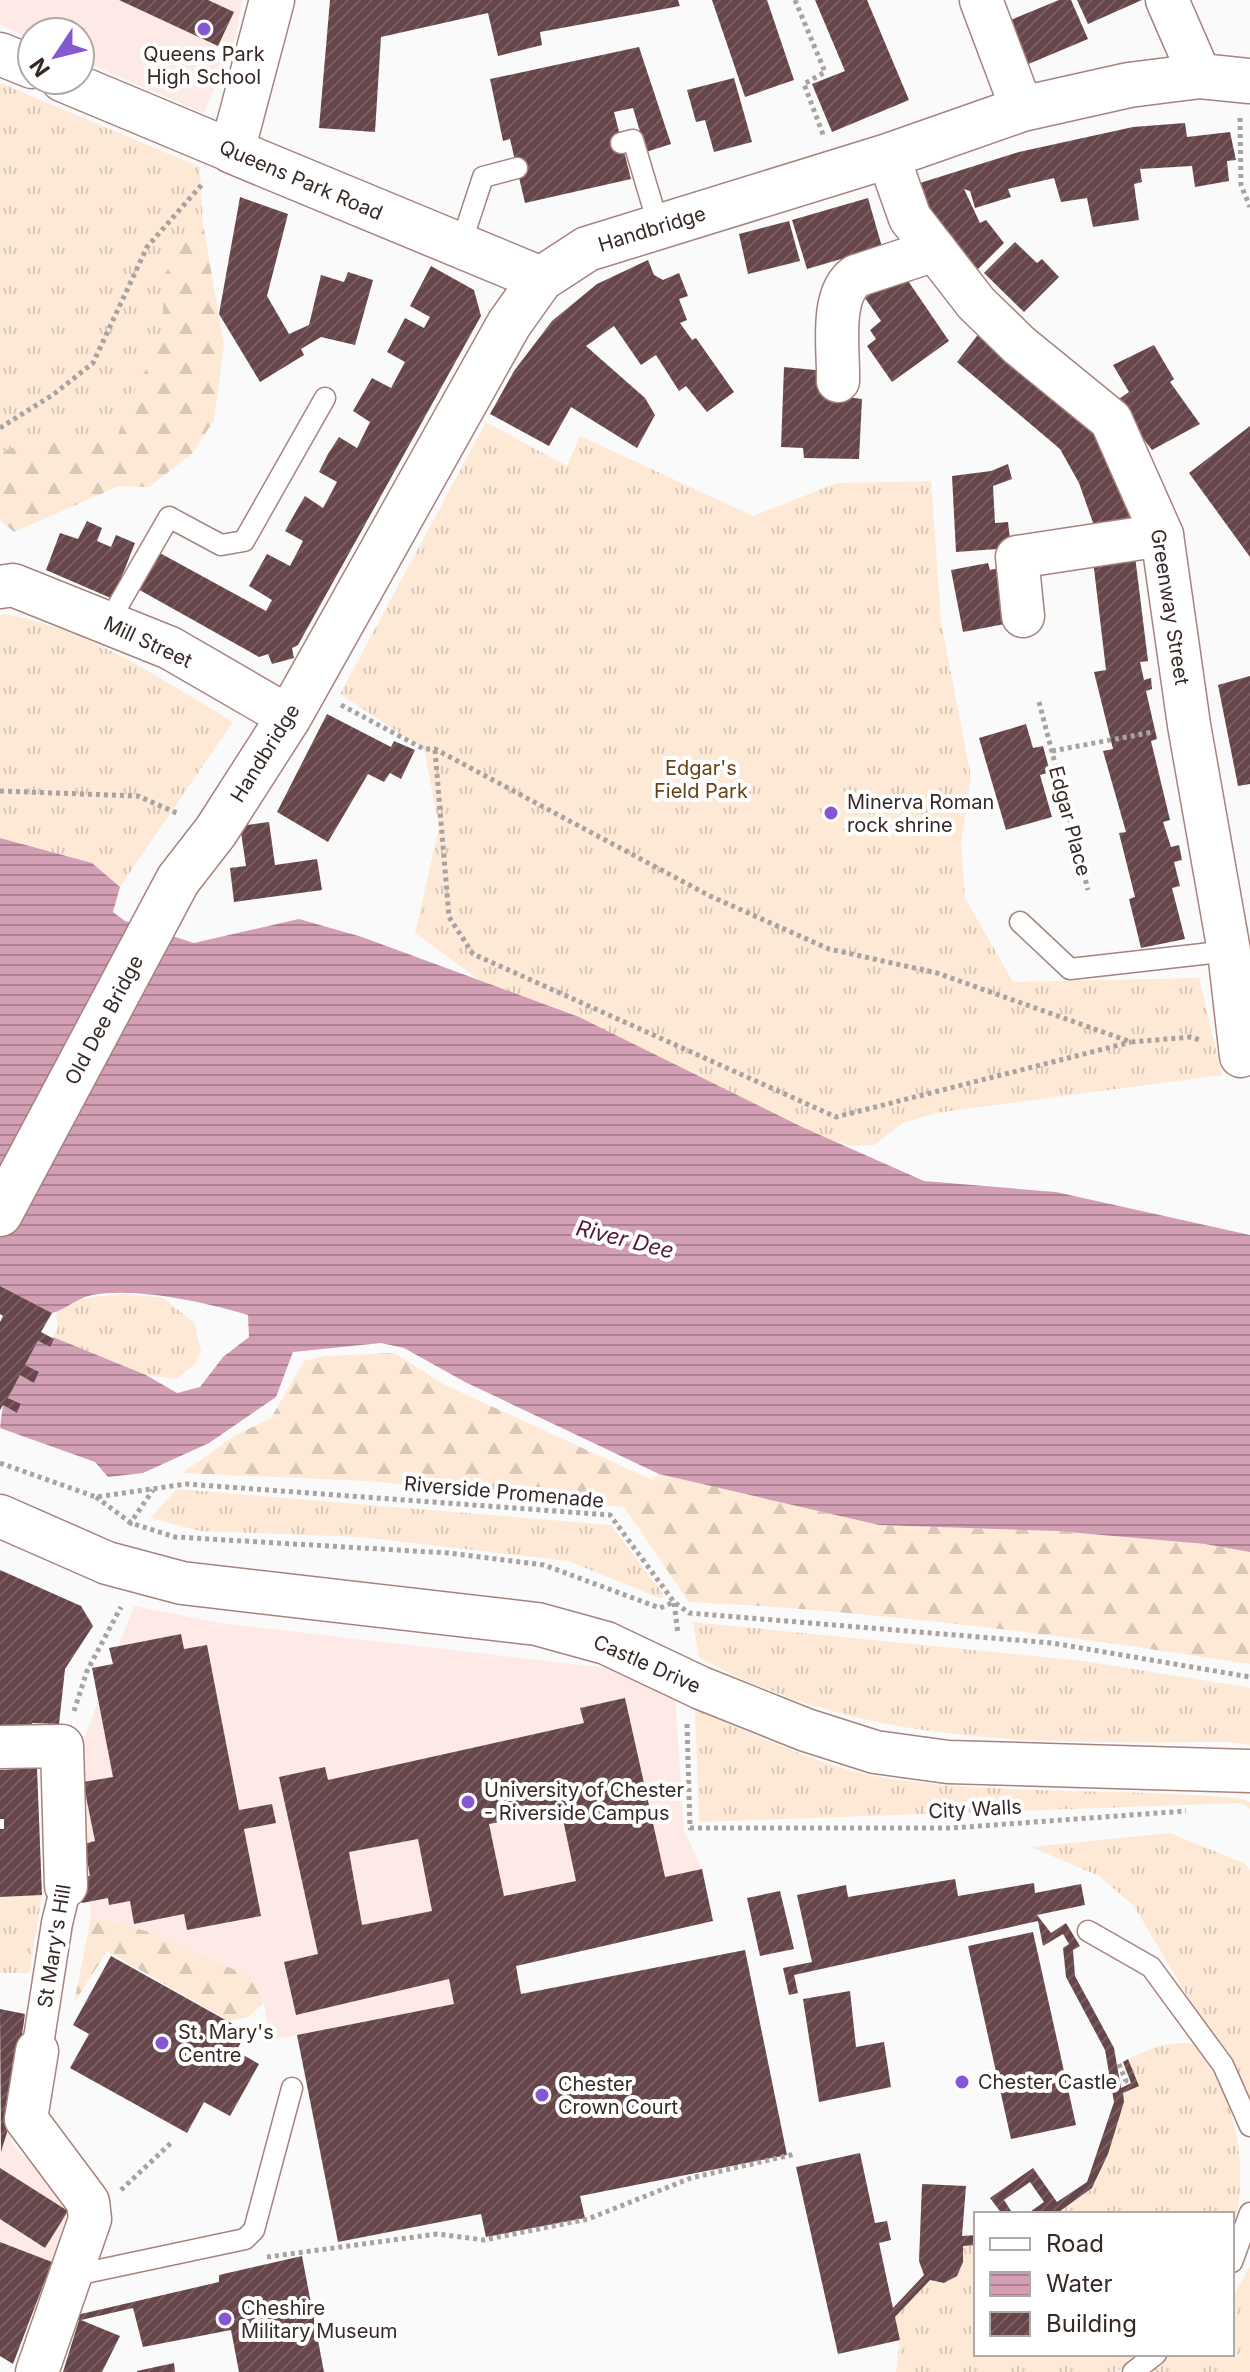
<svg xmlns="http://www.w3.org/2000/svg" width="1250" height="2372" font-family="Inter,sans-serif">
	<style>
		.built { fill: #fdeae6 }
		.grass { fill: url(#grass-tufts) }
		.forest { fill: url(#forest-firs) }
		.water { fill: url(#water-rules) }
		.building { fill: url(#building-hatch); fill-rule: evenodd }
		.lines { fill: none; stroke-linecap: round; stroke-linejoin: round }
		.service-casing { stroke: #a7837d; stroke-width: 23 }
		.pedestrian-casing { stroke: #a7837d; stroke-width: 33 }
		.minor-casing { stroke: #a7837d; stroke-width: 45 }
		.tertiary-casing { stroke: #a7837d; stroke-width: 47 }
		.path { stroke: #a8a3a1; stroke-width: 5; stroke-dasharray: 4 4; stroke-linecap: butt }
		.service { stroke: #fff; stroke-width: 20 }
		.pedestrian { stroke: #fff; stroke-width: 30 }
		.minor { stroke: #fff; stroke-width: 42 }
		.tertiary { stroke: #fff; stroke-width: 44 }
		.poi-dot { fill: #8558d2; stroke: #fff; stroke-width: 3 }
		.labels { text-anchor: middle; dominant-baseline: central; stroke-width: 8; stroke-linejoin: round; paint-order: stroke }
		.poi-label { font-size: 20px; fill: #372926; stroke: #fff; text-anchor: start }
		.street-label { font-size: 20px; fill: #372926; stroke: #fff }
		.park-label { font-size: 20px; fill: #664115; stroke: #fff }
		.water-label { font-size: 22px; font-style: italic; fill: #561938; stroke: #fff }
	</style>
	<defs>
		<pattern id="grass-tufts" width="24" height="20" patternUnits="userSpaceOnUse" patternTransform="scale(2)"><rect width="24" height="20" fill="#fde9d6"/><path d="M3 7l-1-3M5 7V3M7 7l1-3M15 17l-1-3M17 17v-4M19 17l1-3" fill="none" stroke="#d9c8b8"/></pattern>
		<pattern id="forest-firs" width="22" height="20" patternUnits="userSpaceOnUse" patternTransform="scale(2)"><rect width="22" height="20" fill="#fde9d6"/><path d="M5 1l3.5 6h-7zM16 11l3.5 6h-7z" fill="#d9c8b8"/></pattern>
		<pattern id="water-rules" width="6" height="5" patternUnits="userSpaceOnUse" patternTransform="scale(2)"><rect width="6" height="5" fill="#d39fb4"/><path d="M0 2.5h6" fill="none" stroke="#ac8292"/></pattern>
		<pattern id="building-hatch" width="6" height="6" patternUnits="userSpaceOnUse" patternTransform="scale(2)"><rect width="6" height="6" fill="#66464a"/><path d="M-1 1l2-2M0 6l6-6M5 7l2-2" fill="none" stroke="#795e61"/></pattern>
	</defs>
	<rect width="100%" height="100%" fill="#fafafa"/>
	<!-- built -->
	<g class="built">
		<polygon points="0,0 242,0 235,39 204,113 80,60 80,32 32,32 32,39 0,25"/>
		<polygon points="134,1606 220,1623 623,1670 675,1694 684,1830 702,1869 713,1921 449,1979 454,2004 270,2040 264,2003 251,1977 150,1932 91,1917 77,1757"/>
		<polygon points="0,2123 9,2126 12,2144 50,2182 68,2211 52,2262 0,2242"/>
	</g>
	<!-- grass -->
	<g class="grass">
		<polygon points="0,83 200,167 209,345 142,448 0,472"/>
		<polygon points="486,422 567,466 580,436 753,516 837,483 931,481 941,622 971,777 961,842 965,898 1013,982 1199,978 1222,1075 936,1113 903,1123 874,1145 853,1146 826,1139 486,985 415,933 439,827 424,749 340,694"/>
		<path d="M4,614C88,628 161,679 233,722L120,887L92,863L0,838V615Z"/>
		<path d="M126,1294L164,1298L194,1323L201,1351L194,1365L176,1379L146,1375L53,1337L58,1328L56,1312C78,1296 100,1296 126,1294Z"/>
		<polygon points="177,1489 611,1525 663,1594 662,1599 568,1561 361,1537 200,1531 150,1518"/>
		<path d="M693,1622L1084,1661L1239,1686L1250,1688V1745L1228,1742C1046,1743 863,1749 699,1657Z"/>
		<path d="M695,1709C757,1735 823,1769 891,1779C1006,1795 1124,1788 1239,1798L1250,1802V1809L1241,1803L699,1822Z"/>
		<polygon points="1170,1833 1244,1863 1250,1870 1250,2102 1134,1906 1099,1876 1031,1847"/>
		<polygon points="42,1895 29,1973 0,1973 0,1897"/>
		<path d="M1181,2043L1194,2044C1239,2099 1250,2170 1232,2238V2214H1056L1093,2188L1108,2154L1124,2102L1123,2093L1139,2086L1128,2059L1158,2046Z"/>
		<path d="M976,2245V2354H1138L1117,2372H896L900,2340L895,2317L930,2280C957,2290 963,2267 963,2246Z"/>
		<polygon points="1250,2267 1250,2372 1147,2372 1171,2354 1232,2354 1232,2297"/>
	</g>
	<!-- forest -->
	<g class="forest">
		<polygon points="193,223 203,224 224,345 214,420 193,453 149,487 119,486 14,532 0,520 0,452 43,437 118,434 137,385 162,341 164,276"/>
		<path d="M395,1353L443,1384L652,1480L659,1474L879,1525L1056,1531L1205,1544L1250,1552V1664C1064,1635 878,1611 689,1602L624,1507L368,1481L182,1473L236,1435L271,1418L304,1361L325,1356Z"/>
		<polygon points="91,1917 150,1932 251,1977 264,2003 248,2017 229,2021 107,1951 74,2003"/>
	</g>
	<!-- water -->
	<path class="water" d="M0,838L92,863L120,887L113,912L125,921L194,943L299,919L362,937L579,1017L802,1127L924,1181L1056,1192L1250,1235V1552L1205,1544L1056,1531L879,1525L659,1474L465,1382L404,1348L381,1343L293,1352L276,1397L209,1443L143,1473L108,1477L95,1462L0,1428L3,1405L17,1412L21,1405L8,1398L20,1375L34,1382L39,1373L25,1365L38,1341L50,1347L53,1337L146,1375L177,1393L200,1387L223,1357L249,1337L248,1315C204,1302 137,1287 92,1295C77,1298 65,1310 52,1313L0,1286Z"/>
	<!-- building -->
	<g class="building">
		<polygon points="119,0 208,0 234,12 218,46"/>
		<polygon points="330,0 678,0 680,6 540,32 542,45 498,56 488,13 381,37 375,132 319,128"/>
		<polygon points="712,0 767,0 794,80 745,97"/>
		<polygon points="815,0 867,0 909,100 832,132 812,84 845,71"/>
		<polygon points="1059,0 1071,0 1088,39 1019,68 1001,24"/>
		<polygon points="1077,0 1142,0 1088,24"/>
		<polygon points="639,47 671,144 646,152 633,108 614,112 631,179 525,203 510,139 503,141 490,79"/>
		<polygon points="734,78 752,142 714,152 705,120 696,122 687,90"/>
		<polygon points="1185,123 1187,137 1230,132 1236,160 1227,161 1229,181 1195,187 1192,166 1140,169 1142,182 1134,184 1139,220 1093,227 1087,198 1061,202 1054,178 1008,189 1011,197 975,208 970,191 964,189 980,223 986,220 1004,243 978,269 937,226 920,183 1019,152 1133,127"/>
		<polygon points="240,197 288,214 267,296 289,334 309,325 321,275 344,282 348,272 373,280 355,345 321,337 301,349 304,355 260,382 219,314"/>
		<polygon points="868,198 882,247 807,269 792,220"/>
		<polygon points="789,221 800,261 748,274 739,234"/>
		<polygon points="1015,242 1037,263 1042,259 1059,277 1024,312 984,273"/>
		<polygon points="648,260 654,275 663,280 679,273 688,296 679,299 687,320 680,323 692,340 696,338 734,392 707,412 686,386 679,391 656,355 641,365 614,326 586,346 645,398 655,415 637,448 571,407 549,446 490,414 514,371 552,321 597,284"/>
		<polygon points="431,266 474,290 481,316 298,645 292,648 294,658 272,664 268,654 259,657 136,588 158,552 266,611 272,600 249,586 267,554 290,566 303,541 285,531 295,513 305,496 323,508 337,482 319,472 328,454 339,437 357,448 370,422 353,411 372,378 391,388 405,362 387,352 405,318 424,328 430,317 410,306"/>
		<polygon points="902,272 949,341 892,382 867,346 876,339 870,330 881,321 865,298"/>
		<polygon points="980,332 1105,444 1135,528 1097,534 1079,483 1060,449 957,362"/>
		<polygon points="1154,345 1174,379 1170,382 1200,424 1152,450 1115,402 1129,392 1113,365"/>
		<polygon points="784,367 825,371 846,397 862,399 859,459 804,458 803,448 781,447"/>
		<polygon points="1250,426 1250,557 1189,473"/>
		<polygon points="1008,464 1012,479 993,486 995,523 1008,522 1011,548 956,552 952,476 991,471"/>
		<polygon points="87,521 102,528 97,541 111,547 116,535 135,543 113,599 46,570 60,533 78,539"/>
		<polygon points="1134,548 1148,661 1140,662 1144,680 1151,678 1152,689 1146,691 1157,739 1151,741 1170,820 1163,822 1171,847 1179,845 1182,860 1174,862 1180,886 1172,888 1185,939 1141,948 1129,899 1135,897 1119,833 1126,832 1103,751 1113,749 1094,672 1106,670 1092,552"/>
		<polygon points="988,563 990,570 999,568 1010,623 963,632 951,570"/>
		<polygon points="1250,676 1250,784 1238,786 1218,685"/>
		<polygon points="327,714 391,747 394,741 415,750 401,779 390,773 384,782 368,774 328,842 277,812"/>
		<polygon points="1026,724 1033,748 1043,746 1050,772 1040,775 1052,817 1006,830 979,738"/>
		<polygon points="269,822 275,865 317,859 322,890 234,902 230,868 246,866 240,826"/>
		<polygon points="0,1286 52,1313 41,1332 54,1339 50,1347 38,1341 25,1365 39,1372 34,1383 20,1375 8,1398 21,1404 17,1413 3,1405 0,1410 0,1322 3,1316 0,1314"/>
		<polygon points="0,1570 81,1606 93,1626 65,1669 59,1724 32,1723 33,1729 0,1728"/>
		<polygon points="181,1634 184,1649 207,1645 239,1810 272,1804 276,1823 244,1829 261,1916 187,1930 184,1914 134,1924 130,1901 109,1905 108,1898 82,1903 77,1878 90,1876 84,1844 95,1841 83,1782 113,1777 92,1668 113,1664 109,1648"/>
		<path d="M625,1698L665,1877L702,1869L713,1921L516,1966L521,1994L745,1950L787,2155L580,2196L585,2218L486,2237L481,2214L338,2242L297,2035L454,2004L449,1979L296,2015L284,1962L318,1954L279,1777L325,1767L328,1780L584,1723L580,1708ZM561,1810L576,1881L504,1896L489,1824ZM418,1839L432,1911L362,1925L349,1852Z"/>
		<polygon points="37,1768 42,1895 0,1897 0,1829 4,1829 4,1819 0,1819 0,1770"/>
		<polygon points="955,1879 958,1896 1034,1883 1035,1893 1081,1884 1085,1905 1037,1915 1051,1933 1066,1923 1080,1946 1073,1950 1075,1976 1114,2048 1121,2088 1131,2083 1123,2062 1128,2059 1139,2086 1123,2093 1124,2102 1108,2154 1092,2188 1056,2214 1027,2214 1044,2202 1030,2182 1004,2200 1013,2214 1002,2214 990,2198 1033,2168 1057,2202 1087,2182 1114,2102 1105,2050 1066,1977 1063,1948 1069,1944 1063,1934 1043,1946 1038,1921 794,1975 798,1993 789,1995 783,1968 812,1962 797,1895 846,1885 848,1897"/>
		<polygon points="780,1891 794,1949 760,1956 747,1898"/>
		<polygon points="1033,1932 1076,2125 1011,2139 968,1946"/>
		<polygon points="111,1956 247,2032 236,2051 259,2064 230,2116 204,2102 187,2133 70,2068 89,2034 73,2025"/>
		<polygon points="850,1991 856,2047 884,2042 891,2087 819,2102 803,1999"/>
		<polygon points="0,2009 25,2014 9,2126 1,2152"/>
		<polygon points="860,2153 875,2223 887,2221 891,2240 879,2243 893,2308 924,2275 919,2261 922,2184 966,2186 962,2236 976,2235 976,2245 963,2246 963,2262 957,2276 944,2283 930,2280 895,2317 900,2340 838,2354 796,2167"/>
		<polygon points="0,2168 68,2211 45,2248 0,2219"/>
		<polygon points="0,2242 52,2262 13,2364 0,2356"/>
		<polygon points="302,2256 324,2372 239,2372 231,2330 143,2347 133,2308 81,2320 120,2336 102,2372 63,2372 79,2320 68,2317 219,2282 219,2275"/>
		<polygon points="174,2363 175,2372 137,2372 137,2371"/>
	</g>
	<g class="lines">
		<!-- service casing -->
		<g class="service-casing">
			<g id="service">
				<polyline points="621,143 633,140 659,227"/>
				<polyline points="460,247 483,177 517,168"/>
				<polyline points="108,623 169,517 221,545 244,541 325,398"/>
				<polyline points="1020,922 1070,969 1229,951"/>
				<polyline points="1088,1931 1151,1967 1223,2065 1250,2126"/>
				<polyline points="1232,2262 1250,2213"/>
				<polyline points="71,2276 245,2239 254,2230 292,2088"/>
				<polyline points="1133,2372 1156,2354"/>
			</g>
		</g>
		<!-- pedestrian casing -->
		<g class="pedestrian-casing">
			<polyline id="pedestrian" points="37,2051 57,1923 66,1886"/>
		</g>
		<!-- minor casing -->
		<g class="minor-casing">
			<g id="minor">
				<polyline points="981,0 1022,109"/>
				<polyline points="1167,0 1200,76"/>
				<polyline points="0,54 32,67"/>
				<polyline points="62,80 232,151"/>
				<polyline points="888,156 910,218 976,303 1019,345 1111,420 1162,535 1189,725 1229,951 1241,1056"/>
				<path d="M838,381C839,351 829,295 856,276L935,250"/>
				<polyline points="0,587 13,585 170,648 289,717"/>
				<polyline points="1023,616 1017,557 1162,535"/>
				<polyline points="0,1516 107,1563 182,1583 537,1624 606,1643 701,1688 806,1730 875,1752 948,1762 1250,1771"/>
				<polyline points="0,1747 62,1746 66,1886"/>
				<polyline points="37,2372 90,2219 88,2202 26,2119 37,2051"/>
			</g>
		</g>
		<!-- tertiary casing -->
		<g class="tertiary-casing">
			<g id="tertiary">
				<polyline points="272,0 232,151 541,279"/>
				<polyline points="0,1214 178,880 216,831 289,717 509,324 541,279 587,249 888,156 1022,109 1129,85 1200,76 1250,81"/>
			</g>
		</g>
		<!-- path -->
		<g class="path">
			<polyline points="795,0 825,72 804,84 824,137"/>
			<polyline points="1240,118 1241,185 1250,207"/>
			<polyline points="0,428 54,394 93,363 147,247 204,182"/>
			<polyline points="1039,702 1088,890"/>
			<polyline points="341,705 424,749 435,749 710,896 829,949 937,973 1131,1042 1191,1037 1200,1040"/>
			<polyline points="435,750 449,917 473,954 836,1117 1131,1042"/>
			<polyline points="1052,751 1153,732"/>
			<polyline points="0,791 138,796 179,814"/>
			<polyline points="0,1463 96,1497 186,1484 610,1515 674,1602 689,1613 1052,1643 1250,1677"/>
			<polyline points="96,1497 131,1523 175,1537 448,1553 544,1565 660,1608 674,1602 678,1634"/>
			<polyline points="129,1525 153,1490"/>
			<polyline points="74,1711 87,1671 121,1607"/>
			<polyline points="687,1724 690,1828 952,1828 1186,1811"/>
			<polyline points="1119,2064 1126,2081 1121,2084"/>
			<polyline points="121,2190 172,2142"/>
			<polyline points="267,2257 437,2234 484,2240 588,2219 691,2178 795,2154"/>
		</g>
		<!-- service -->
		<use href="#service" class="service"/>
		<!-- pedestrian -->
		<use href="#pedestrian" class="pedestrian"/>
		<!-- minor -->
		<use href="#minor" class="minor"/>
		<!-- tertiary -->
		<use href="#tertiary" class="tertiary"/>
	</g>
	<!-- markers -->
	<g class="poi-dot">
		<circle cx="204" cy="29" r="8"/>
		<circle cx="831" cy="813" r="8"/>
		<circle cx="468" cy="1802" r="8"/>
		<circle cx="162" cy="2043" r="8"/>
		<circle cx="962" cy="2082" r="8"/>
		<circle cx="542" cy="2095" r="8"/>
		<circle cx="225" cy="2319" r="8"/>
	</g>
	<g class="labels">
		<!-- poi labels -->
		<g class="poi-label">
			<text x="204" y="54" text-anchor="middle">Queens Park<tspan x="204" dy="23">High School</tspan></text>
			<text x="847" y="802">Minerva Roman<tspan x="847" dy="23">rock shrine</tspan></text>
			<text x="484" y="1790">University of Chester<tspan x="484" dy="23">- Riverside Campus</tspan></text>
			<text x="178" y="2032">St. Mary's<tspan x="178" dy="23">Centre</tspan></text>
			<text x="978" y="2082">Chester Castle</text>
			<text x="558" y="2084">Chester<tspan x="558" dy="23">Crown Court</tspan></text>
			<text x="241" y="2308">Cheshire<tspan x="241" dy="23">Military Museum</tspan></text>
		</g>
		<!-- street labels -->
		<g class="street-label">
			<text transform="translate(301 180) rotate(23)">Queens Park Road</text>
			<text transform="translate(652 229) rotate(-17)">Handbridge</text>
			<text transform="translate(1170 607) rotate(81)">Greenway Street</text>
			<text transform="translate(148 642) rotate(25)">Mill Street</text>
			<text transform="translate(265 753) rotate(-58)">Handbridge</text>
			<text transform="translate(1070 821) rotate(75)">Edgar Place</text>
			<text transform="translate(104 1020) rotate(-62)">Old Dee Bridge</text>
			<text transform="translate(504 1492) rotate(5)">Riverside Promenade</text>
			<text transform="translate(647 1664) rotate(24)">Castle Drive</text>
			<text transform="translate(975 1809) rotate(-3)">City Walls</text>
			<text transform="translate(54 1946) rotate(-81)">St Mary's Hill</text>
		</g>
		<!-- park labels -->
		<g class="park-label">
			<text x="701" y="768">Edgar's<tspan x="701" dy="23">Field Park</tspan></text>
		</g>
		<!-- water labels -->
		<g class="water-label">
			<text transform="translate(625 1239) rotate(14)">River Dee</text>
		</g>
	</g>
	<!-- legend -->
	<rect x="974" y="2212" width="260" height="144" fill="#ffffff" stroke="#afa9a8" stroke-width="2"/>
	<rect x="990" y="2238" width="40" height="12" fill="#ffffff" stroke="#afa9a8" stroke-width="2"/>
	<text x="1046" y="2252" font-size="24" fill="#372926">Road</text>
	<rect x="990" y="2272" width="40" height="24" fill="url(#water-rules)" stroke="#afa9a8" stroke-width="2"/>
	<text x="1046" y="2292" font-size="24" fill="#372926">Water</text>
	<rect x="990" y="2312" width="40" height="24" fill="url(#building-hatch)" stroke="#afa9a8" stroke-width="2"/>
	<text x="1046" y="2332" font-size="24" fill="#372926">Building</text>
	<!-- north arrow -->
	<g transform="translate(56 56) rotate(235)"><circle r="38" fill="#ffffff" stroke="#afa9a8" stroke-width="2"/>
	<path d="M0-6L14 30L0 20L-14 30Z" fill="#8558d2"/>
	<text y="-12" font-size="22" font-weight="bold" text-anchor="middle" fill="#372926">N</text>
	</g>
</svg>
